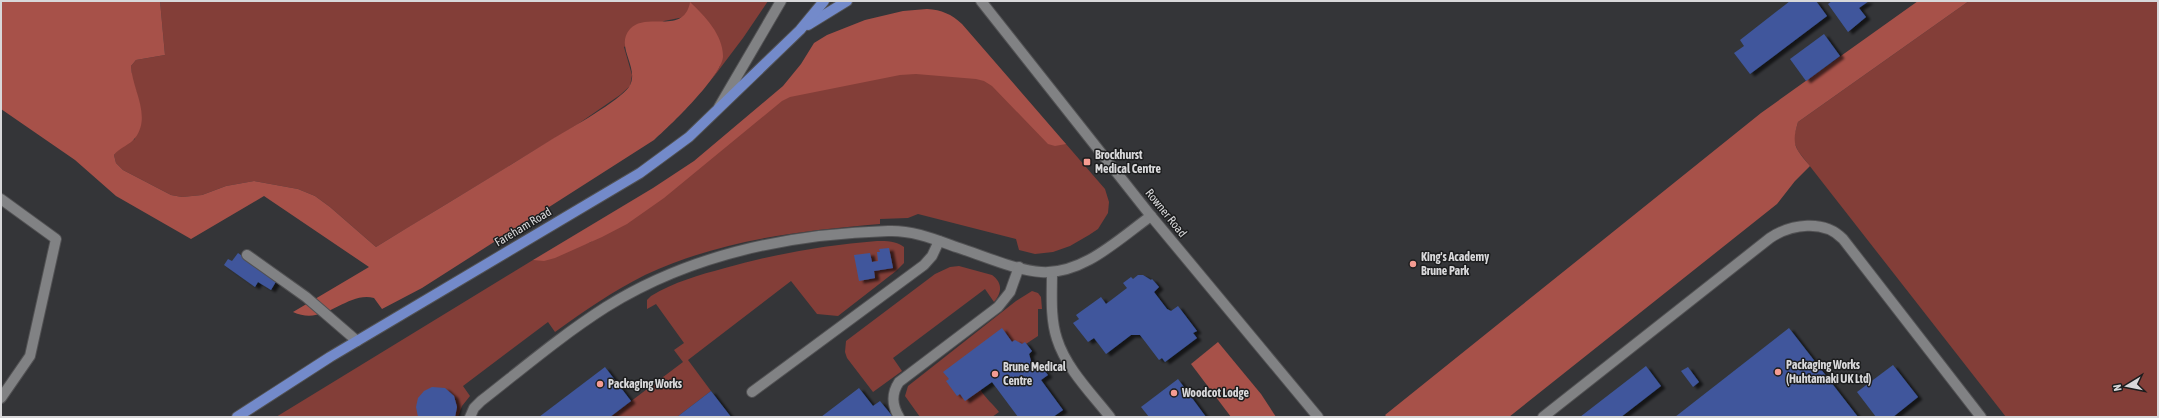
<svg xmlns="http://www.w3.org/2000/svg" width="2159" height="418" font-family="'Asap Condensed',sans-serif">
	<style>
		.green { fill: #833e38 }
		.forest { fill: #a75149 }
		.building { fill: #3f579c; filter: url(#shadow) }
		.lines { fill: none; stroke-linecap: round; stroke-linejoin: round }
		.lane-casing { stroke: #515153; stroke-width: 12 }
		.secondary-casing { stroke: #515153; stroke-width: 12 }
		.primary-casing { stroke: #515153; stroke-width: 12 }
		.lane { stroke: #818284; stroke-width: 10 }
		.secondary { stroke: #818284; stroke-width: 10 }
		.primary { stroke: #738aca; stroke-width: 10 }
		.poi-dot { fill: #f59c92; stroke: #1c1d1e; stroke-width: 1.5 }
		.labels { text-anchor: middle; dominant-baseline: central; stroke-width: 3; stroke-linejoin: round; paint-order: stroke }
		.poi-label { font-size: 12px; font-weight: bold; fill: #d8d8da; stroke: #1c1d1e; text-anchor: start }
		.street-label { font-size: 12px; fill: #d8d8da; stroke: #1c1d1e }
	</style>
	<defs>
		<filter id="shadow"><feDropShadow dx="4.5" dy="2.5" stdDeviation="1" flood-color="#0009"/></filter>
	</defs>
	<rect width="100%" height="100%" fill="#343538"/>
	<!-- green -->
	<g class="green">
		<polygon points="160,1 768,1 743,38 712,79 720,66 690,3 689,11 684,17 664,21 624,47 632,75 630,86 620,95 578,124 376,247 330,207 315,196 298,189 254,181 226,186 202,195 182,197 171,195 123,170 116,163 114,155 119,148 135,139 137,94 132,79 131,66 136,60 165,55"/>
		<polygon points="1969,1 2158,1 2158,417 2006,417 1798,151 1793,139 1798,122"/>
		<path d="M917,69L985,74L1066,144L1105,189L1109,202L1108,213L1098,229L1089,235L1070,246L1053,252L1035,254L1019,250L1016,239L918,214L908,218L880,219V224C798,231 720,240 645,275C613,291 584,311 555,332L548,322L463,386L470,396L462,406L458,417H276L533,260L591,242L786,92Z"/>
		<path d="M877,241C887,241 896,241 904,247V263L896,271L838,316L817,314L791,281L688,360L711,391L677,417H610L683,362L674,350L684,343L656,304L647,309V300L651,296C674,282 699,275 725,268C775,254 825,245 877,241Z"/>
		<path d="M959,266L992,275C1003,283 1002,293 994,302L985,289L893,358L902,371L873,392L847,358L845,352L846,341L935,274L950,267Z"/>
		<path d="M1032,291L1038,293L1041,297L1042,309H1038V336L1012,353L980,389C985,398 993,404 999,412L992,417H920L905,396L908,386L1016,301Z"/>
	</g>
	<!-- forest -->
	<g class="forest">
		<path d="M1,1H160L165,55L136,60L131,66C132,89 152,116 135,138C130,145 120,147 114,155L116,163L123,170L171,195L182,197L202,195L226,186L254,181L298,189L315,196L330,207L376,247C435,211 495,175 554,138C571,128 619,101 629,87C641,68 614,47 630,29C646,11 684,36 690,2C705,16 723,35 723,56C723,75 669,127 654,140L422,288L382,309L374,298C346,291 325,327 293,312L369,267L264,196L191,239L116,196L75,160L1,109Z"/>
		<path d="M1918,1H1969L1798,122C1791,145 1795,148 1810,166L1795,181L1777,204L1509,417H1387L1385,415L1761,113Z"/>
		<path d="M927,9C942,10 951,14 962,24L1066,144L1055,146L1048,144L992,86L984,81L976,79L916,74L900,75L790,97L782,101L664,198L627,224L602,237L555,258L544,261L533,260L653,188L694,161L783,86L801,64L814,43L827,35L865,20L903,11Z"/>
		<polygon points="1218,342 1261,394 1276,417 1231,417 1191,364"/>
	</g>
	<!-- building -->
	<g class="building">
		<polygon points="1790,1 1816,1 1827,16 1750,74 1734,53 1744,46 1740,40"/>
		<polygon points="1832,1 1869,1 1859,8 1866,17 1848,32 1828,4"/>
		<polygon points="1824,34 1840,56 1806,81 1790,59"/>
		<polygon points="889,248 893,268 874,271 875,278 859,281 854,255 870,253 872,262 878,261 877,252 880,252 879,249"/>
		<polygon points="238,253 277,280 271,290 258,282 255,287 224,265 228,259 232,261"/>
		<polygon points="1138,275 1143,275 1151,280 1152,279 1159,287 1154,292 1167,309 1171,311 1178,306 1197,331 1193,333 1197,338 1165,362 1162,358 1159,360 1140,335 1131,335 1106,354 1094,338 1088,342 1073,323 1079,319 1076,315 1101,297 1106,304 1127,288 1123,283 1131,277 1133,279"/>
		<polygon points="1002,328 1012,342 1015,340 1022,344 1025,342 1032,351 1029,354 1032,364 1034,368 1039,364 1048,375 1041,380 1063,410 1053,417 1018,417 992,382 965,401 960,394 957,396 946,381 949,379 943,372"/>
		<polygon points="1789,328 1858,417 1675,417"/>
		<polygon points="1893,365 1918,397 1893,417 1876,417 1857,392"/>
		<polygon points="1646,366 1661,386 1621,417 1580,417"/>
		<polygon points="605,367 631,401 610,417 539,417"/>
		<polygon points="1688,367 1699,382 1693,387 1681,371"/>
		<polygon points="1178,379 1206,417 1149,417 1141,407"/>
		<polygon points="432,387 445,388 454,396 457,407 455,417 418,417 416,407 418,398 424,391"/>
		<polygon points="859,388 873,406 880,401 893,417 821,417"/>
		<polygon points="711,391 731,417 677,417"/>
	</g>
	<g class="lines">
		<!-- lane casing -->
		<g class="lane-casing">
			<g id="lane">
				<polyline points="719,107 781,1"/>
				<polyline points="1,199 56,239 30,356 1,398"/>
				<polyline points="247,255 306,297 357,341"/>
				<path d="M1052,272C1052,294 1050,318 1057,339C1066,368 1092,394 1110,417"/>
				<polyline points="752,392 924,265 932,256 939,241"/>
				<path d="M470,417L474,408L481,401C522,369 562,335 606,307C691,254 788,234 888,231C912,230 934,239 956,247C982,255 1014,270 1041,272C1083,275 1120,238 1151,216"/>
				<path d="M899,417C892,405 891,394 899,382L998,307L1010,292L1019,267"/>
				<path d="M1543,417L1770,238C1791,224 1824,219 1843,239L1981,417"/>
			</g>
		</g>
		<!-- secondary casing -->
		<g class="secondary-casing">
			<polyline id="secondary" points="981,1 1151,216 1318,417"/>
		</g>
		<!-- primary casing -->
		<g class="primary-casing">
			<g id="primary">
				<polyline points="808,25 847,1"/>
				<polyline points="237,417 330,357 640,173 689,137 800,30 824,1"/>
			</g>
		</g>
		<!-- lane -->
		<use href="#lane" class="lane"/>
		<!-- secondary -->
		<use href="#secondary" class="secondary"/>
		<!-- primary -->
		<use href="#primary" class="primary"/>
	</g>
	<!-- markers -->
	<g class="poi-dot">
		<rect x="1083" y="158" width="8" height="8" rx="2"/>
		<circle cx="1413" cy="264" r="4"/>
		<circle cx="1778" cy="372" r="4"/>
		<circle cx="995" cy="374" r="4"/>
		<circle cx="600" cy="384" r="4"/>
		<circle cx="1174" cy="393" r="4"/>
	</g>
	<g class="labels">
		<!-- poi labels -->
		<g class="poi-label">
			<text x="1095" y="155">Brockhurst<tspan x="1095" dy="14">Medical Centre</tspan></text>
			<text x="1421" y="257">King's Academy<tspan x="1421" dy="14">Brune Park</tspan></text>
			<text x="1786" y="365">Packaging Works<tspan x="1786" dy="14">(Huhtamaki UK Ltd)</tspan></text>
			<text x="1003" y="367">Brune Medical<tspan x="1003" dy="14">Centre</tspan></text>
			<text x="608" y="384">Packaging Works</text>
			<text x="1182" y="393">Woodcot Lodge</text>
		</g>
		<!-- street labels -->
		<g class="street-label">
			<text transform="translate(1166 213) rotate(51)">Rowner Road</text>
			<text transform="translate(523 227) rotate(-31)">Fareham Road</text>
		</g>
	</g>
	<!-- border -->
	<rect width="2159" height="418" fill="none" stroke="#d8d8da" stroke-width="4"/>
	<!-- north arrow -->
	<g transform="translate(2127 386) rotate(260)" stroke="#1c1d1e" stroke-width="3" paint-order="stroke">
	<path d="M0-3L7 15L0 10L-7 15Z" fill="#d8d8da"/>
	<text y="-6" font-size="11" font-weight="bold" text-anchor="middle" fill="#d8d8da">N</text>
	</g>
</svg>
